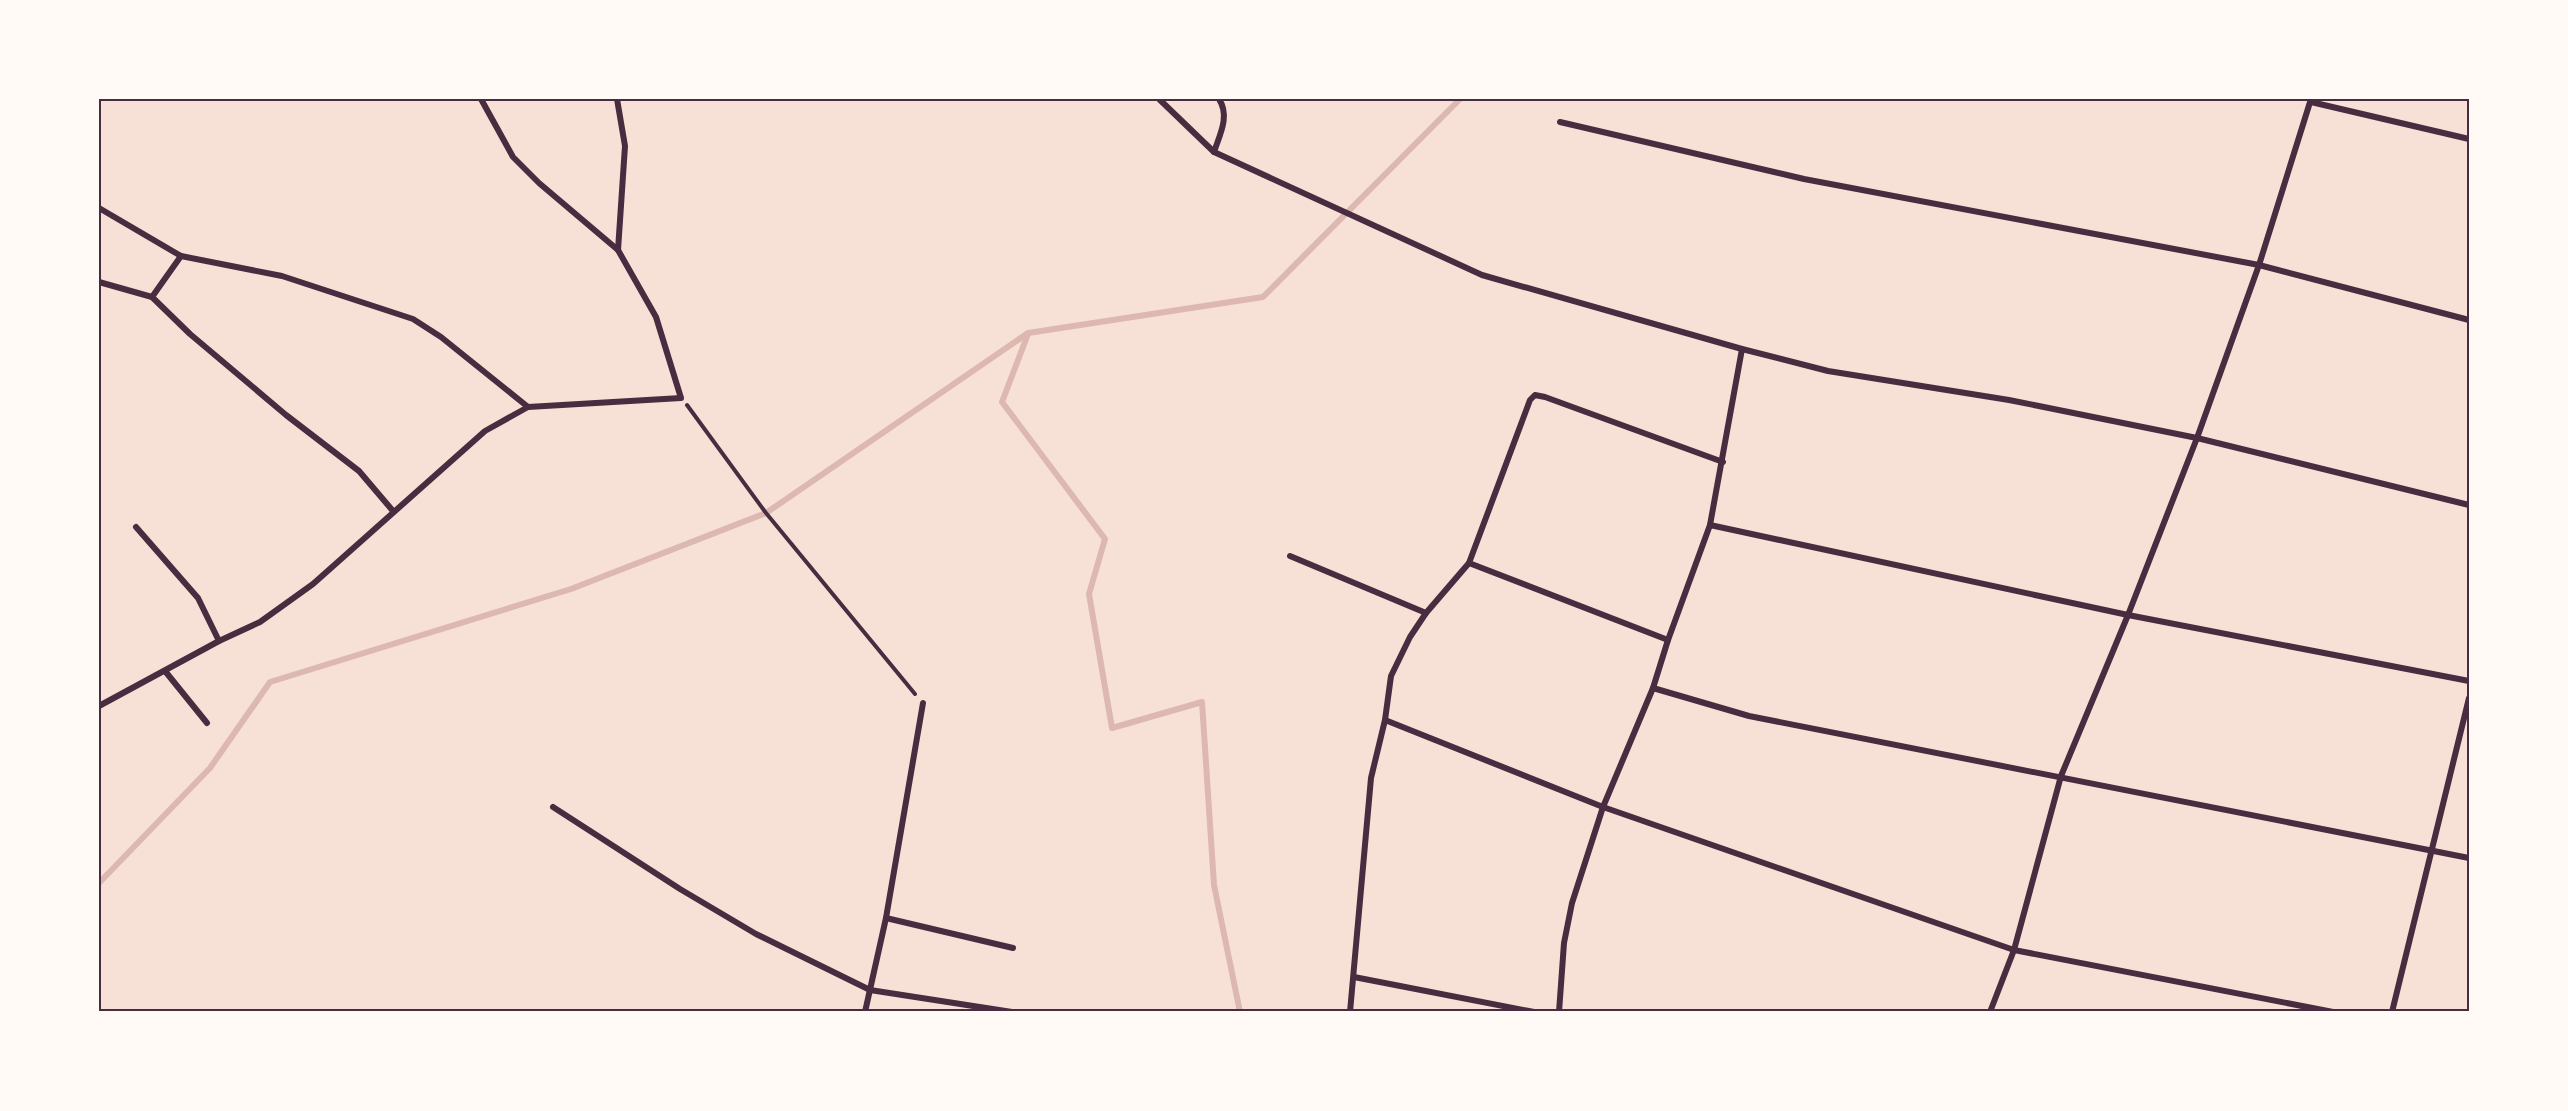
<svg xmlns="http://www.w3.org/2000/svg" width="2568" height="1111" font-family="'Sofia Sans Condensed',sans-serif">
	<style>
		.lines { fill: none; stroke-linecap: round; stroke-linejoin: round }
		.stream { stroke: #dcb8b0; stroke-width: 6 }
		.path { stroke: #4a2c40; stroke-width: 4 }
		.minor { stroke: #4a2c40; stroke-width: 6 }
		.neatline { fill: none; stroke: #4a2c40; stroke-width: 2 }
	</style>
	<rect width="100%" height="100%" fill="#f7e1d7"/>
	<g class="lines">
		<!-- stream -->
		<g class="stream">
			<polyline points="1028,334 1002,402 1105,539 1089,594 1112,728 1202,702 1214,885 1240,1012"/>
			<polyline points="99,883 210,768 270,682 571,589 766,513 1028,333 1263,297 1460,99"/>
		</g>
		<!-- path -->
		<polyline class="path" points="687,405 766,513 915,694"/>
		<!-- minor -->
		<g class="minor">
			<polyline points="481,99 513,157 539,183 618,250"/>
			<polyline points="1159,99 1214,152 1482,275 1742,349 1828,371 2009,400 2197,438 2469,505"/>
			<polyline points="2311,102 2469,139"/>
			<polyline points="1560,122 1804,179 2259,265 2469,320"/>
			<path d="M1214,152C1220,134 1230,116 1219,99"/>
			<polyline points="99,208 181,256 282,276 413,319 441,337 528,407 681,398 656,317 618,250 625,146 617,99"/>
			<polyline points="99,282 152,297 181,256"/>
			<polyline points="152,297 190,334 286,415 359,471 393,511"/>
			<polyline points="1710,525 2128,615 2469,681"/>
			<polyline points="136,527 198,598 219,641"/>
			<polyline points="1290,556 1426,613"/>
			<polyline points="1469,563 1668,640"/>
			<polyline points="165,671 207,723"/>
			<polyline points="1653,688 1749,716 2469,858"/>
			<polyline points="99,706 219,641 260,622 313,584 485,431 528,407"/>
			<polyline points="1385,720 1603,807 2014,950 2333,1012"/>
			<polyline points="553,807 680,889 756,934 870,990 1012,1012"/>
			<polyline points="886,918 1013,948"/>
			<polyline points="1354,977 1534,1012"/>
			<polyline points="865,1012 886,918 923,703"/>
			<polyline points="1350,1012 1371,778 1385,720 1391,676 1410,637 1426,613 1469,563 1530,400 1535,395 1545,397 1723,462"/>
			<polyline points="1559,1012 1564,943 1572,903 1603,807 1653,688 1668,640 1710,525 1742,349"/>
			<polyline points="1990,1012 2014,950 2061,776 2128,615 2197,438 2259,265 2311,99"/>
			<polyline points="2392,1012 2469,698"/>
		</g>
	</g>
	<!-- border -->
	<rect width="2568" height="1111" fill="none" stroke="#fffaf5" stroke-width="201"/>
	<rect x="100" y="100" width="2368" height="910" class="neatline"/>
</svg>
